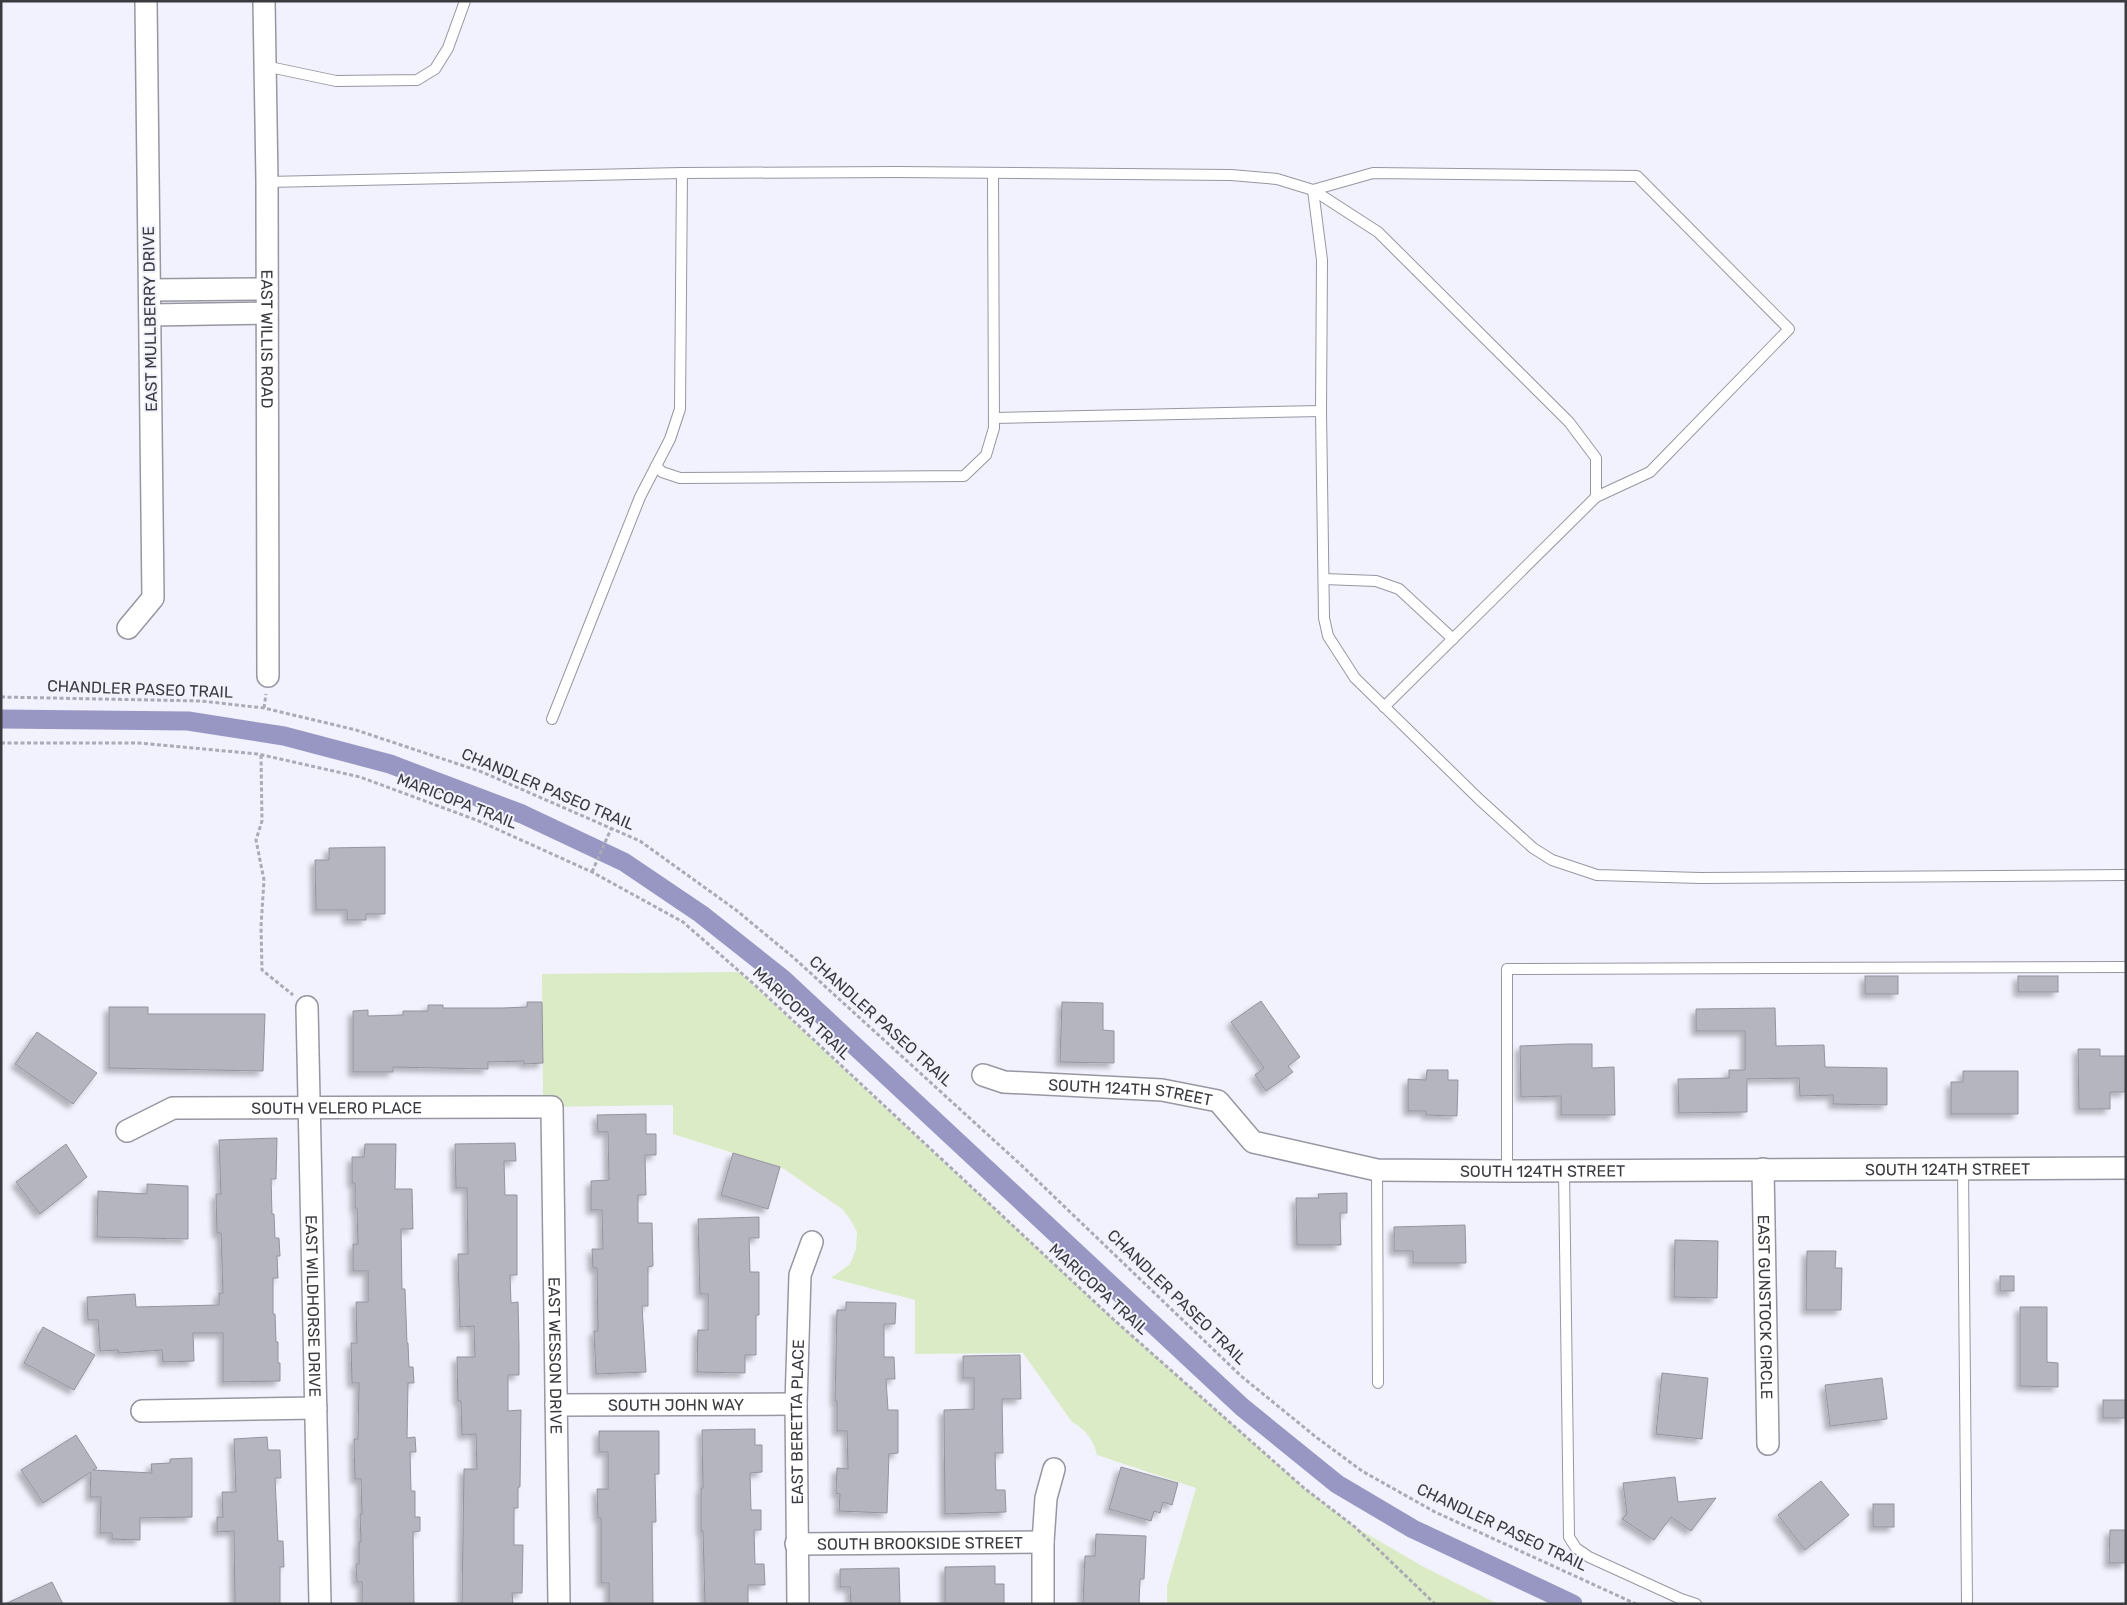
<svg xmlns="http://www.w3.org/2000/svg" width="2127" height="1605" font-family="Rubik,sans-serif">
	<style>
		.green { fill: #dbebc6 }
		.lines { fill: none; stroke-linecap: round; stroke-linejoin: round }
		.canal { stroke: #9897c4; stroke-width: 19 }
		.building { fill: #b5b5c0; stroke: #94949f; filter: url(#shadow) }
		.lane-casing { stroke: #9797a2; stroke-width: 12 }
		.street-casing { stroke: #9797a2; stroke-width: 24 }
		.path { stroke: #aaabb4; stroke-width: 3; stroke-dasharray: 4 2.5; stroke-linecap: butt }
		.lane { stroke: #fff; stroke-width: 10 }
		.street { stroke: #fff; stroke-width: 21 }
		.labels { text-anchor: middle; dominant-baseline: central; stroke-width: 4; stroke-linejoin: round; paint-order: stroke }
		.street-label { font-size: 16px; fill: #3a3b3f; stroke: #f1f2fd }
	</style>
	<defs>
		<filter id="shadow"><feDropShadow dx="-4.5" dy="4.5" stdDeviation="2.5" flood-color="#0004"/></filter>
	</defs>
	<rect width="100%" height="100%" fill="#f1f2fd"/>
	<!-- green -->
	<path class="green" d="M739,972L1113,1319L1304,1488L1355,1527L1424,1567L1498,1604H1167V1586L1196,1488L1097,1455C1093,1439 1087,1431 1072,1422L1023,1353L915,1354V1300L831,1278L850,1264L856,1249L857,1232L850,1219L842,1209L784,1169L673,1134V1105L543,1107L542,974Z"/>
	<g class="lines">
		<!-- canal -->
		<polyline class="canal" points="1,719 188,721 284,736 390,764 522,814 624,862 701,914 783,979 1242,1407 1337,1484 1413,1529 1573,1604"/>
	</g>
	<!-- building -->
	<g class="building">
		<polygon points="385,847 385,914 366,914 366,920 347,920 347,910 316,910 315,860 329,860 329,848"/>
		<rect x="1865" y="976" width="33" height="18"/>
		<rect x="2018" y="976" width="40" height="16"/>
		<polygon points="1261,1001 1300,1057 1288,1066 1293,1072 1266,1091 1255,1075 1264,1068 1231,1022"/>
		<polygon points="527,1002 542,1002 543,1063 524,1064 524,1061 488,1062 488,1069 393,1067 393,1072 353,1072 353,1011 368,1010 368,1016 403,1015 403,1011 428,1011 428,1005 443,1005 443,1008 502,1008 527,1007"/>
		<polygon points="1062,1002 1103,1003 1103,1030 1114,1031 1114,1063 1060,1062"/>
		<polygon points="109,1007 148,1007 148,1014 265,1014 263,1071 109,1068"/>
		<polygon points="1775,1008 1776,1046 1824,1045 1825,1067 1887,1068 1887,1105 1833,1104 1833,1095 1800,1096 1799,1078 1747,1079 1747,1112 1679,1113 1678,1079 1729,1078 1729,1070 1745,1070 1745,1031 1696,1031 1696,1009"/>
		<polygon points="37,1032 97,1073 73,1104 15,1064"/>
		<polygon points="1568,1044 1592,1044 1592,1068 1614,1067 1615,1115 1561,1115 1561,1096 1521,1097 1520,1046"/>
		<polygon points="2078,1049 2100,1049 2100,1056 2126,1056 2126,1092 2110,1092 2110,1109 2079,1109"/>
		<polygon points="1427,1070 1448,1070 1448,1080 1458,1080 1457,1116 1426,1115 1426,1111 1408,1111 1408,1079 1426,1080"/>
		<polygon points="1963,1071 2018,1071 2018,1114 1951,1114 1951,1082 1963,1082"/>
		<polygon points="646,1114 646,1134 656,1134 656,1155 645,1155 646,1195 638,1195 638,1223 652,1223 653,1266 648,1267 648,1306 642,1306 646,1372 596,1374 594,1331 598,1331 597,1268 593,1268 592,1249 603,1249 602,1210 591,1210 591,1181 609,1180 608,1132 598,1132 597,1115"/>
		<polygon points="277,1138 276,1179 271,1179 272,1214 274,1214 275,1238 279,1238 280,1256 277,1256 278,1278 273,1278 273,1314 275,1314 276,1342 278,1342 278,1363 280,1363 280,1381 223,1382 223,1333 193,1333 194,1361 163,1362 162,1350 119,1353 118,1350 100,1351 98,1320 88,1320 87,1297 135,1294 136,1307 219,1305 219,1293 223,1293 221,1233 217,1233 216,1194 221,1194 219,1140"/>
		<polygon points="515,1143 516,1161 504,1161 505,1195 517,1195 517,1275 510,1275 511,1303 518,1302 519,1346 519,1375 508,1375 508,1411 521,1410 520,1487 518,1487 518,1508 514,1508 514,1545 523,1545 522,1593 512,1593 513,1604 462,1604 464,1469 477,1469 476,1434 462,1435 461,1401 458,1401 457,1357 475,1357 474,1326 460,1327 458,1254 468,1254 467,1188 456,1188 455,1144"/>
		<polygon points="66,1144 87,1177 40,1214 16,1182"/>
		<polygon points="365,1144 396,1144 395,1189 412,1189 413,1229 401,1229 402,1289 405,1289 407,1343 408,1343 409,1367 413,1367 414,1383 408,1383 407,1438 415,1437 416,1452 410,1452 411,1491 415,1491 415,1517 420,1517 420,1531 413,1532 414,1604 362,1604 362,1582 357,1582 356,1564 359,1564 359,1542 361,1542 360,1514 362,1514 361,1479 355,1479 354,1439 358,1439 359,1383 352,1383 351,1343 357,1343 356,1302 368,1302 368,1271 353,1271 353,1244 358,1244 357,1208 355,1208 355,1183 352,1183 352,1157 364,1157"/>
		<polygon points="733,1153 780,1167 768,1209 721,1195"/>
		<polygon points="147,1184 188,1186 188,1239 97,1237 98,1191 147,1194"/>
		<polygon points="1347,1193 1347,1213 1340,1213 1341,1245 1297,1245 1296,1198 1319,1198 1318,1194"/>
		<polygon points="759,1217 759,1238 749,1238 750,1272 759,1272 759,1315 756,1315 756,1355 745,1355 745,1373 697,1372 698,1330 708,1330 708,1294 700,1294 698,1219"/>
		<polygon points="1465,1225 1466,1263 1413,1263 1413,1251 1394,1251 1394,1227"/>
		<polygon points="1675,1240 1718,1241 1717,1298 1674,1297"/>
		<polygon points="1807,1251 1836,1251 1835,1268 1842,1268 1841,1310 1806,1310"/>
		<rect x="2000" y="1276" width="14" height="15"/>
		<polygon points="846,1302 896,1303 895,1324 884,1324 884,1357 894,1357 895,1379 886,1379 888,1410 898,1410 898,1453 889,1454 887,1513 839,1511 840,1494 836,1493 837,1468 848,1469 847,1431 837,1431 837,1401 835,1401 837,1310 846,1310"/>
		<polygon points="2020,1307 2047,1307 2047,1362 2058,1363 2058,1387 2020,1386"/>
		<polygon points="43,1327 95,1355 74,1390 24,1363"/>
		<polygon points="1020,1355 1021,1399 1002,1399 1003,1453 995,1453 996,1490 1005,1490 1006,1512 945,1514 944,1410 974,1409 974,1378 963,1378 963,1356"/>
		<polygon points="1662,1373 1708,1378 1702,1439 1656,1434"/>
		<polygon points="1882,1378 1887,1419 1830,1426 1825,1385"/>
		<rect x="2103" y="1400" width="23" height="18"/>
		<polygon points="755,1429 755,1445 762,1445 762,1472 750,1473 751,1510 761,1510 761,1530 754,1530 755,1564 764,1564 765,1585 748,1585 748,1604 705,1604 703,1531 701,1531 701,1488 703,1488 702,1430"/>
		<polygon points="599,1431 659,1431 659,1474 655,1474 656,1522 652,1522 653,1604 609,1604 609,1583 601,1583 601,1518 598,1518 597,1489 608,1489 608,1452 599,1452"/>
		<polygon points="76,1435 97,1468 93,1470 152,1473 151,1464 170,1463 170,1459 192,1458 192,1517 140,1518 140,1540 112,1539 112,1533 100,1533 101,1497 90,1497 91,1472 43,1503 21,1470"/>
		<polygon points="267,1437 268,1450 280,1450 281,1478 275,1478 278,1541 283,1541 284,1567 280,1567 280,1604 235,1604 234,1531 217,1532 217,1517 223,1517 222,1492 236,1492 234,1439"/>
		<polygon points="1121,1467 1178,1483 1172,1505 1163,1502 1160,1513 1154,1511 1151,1521 1109,1509"/>
		<polygon points="1675,1477 1678,1502 1716,1498 1691,1531 1671,1517 1654,1540 1622,1519 1627,1514 1623,1483"/>
		<polygon points="1821,1481 1849,1515 1805,1550 1778,1515"/>
		<rect x="1873" y="1504" width="21" height="23"/>
		<polygon points="2110,1530 2126,1530 2126,1563 2109,1563"/>
		<polygon points="1096,1534 1146,1536 1144,1579 1140,1579 1139,1604 1083,1604 1085,1556 1095,1556"/>
		<polygon points="995,1566 995,1584 1004,1584 1004,1604 945,1604 945,1567"/>
		<polygon points="899,1568 900,1604 851,1604 850,1587 840,1587 840,1569"/>
		<polygon points="52,1582 63,1604 5,1604"/>
	</g>
	<g class="lines">
		<!-- lane casing -->
		<g class="lane-casing">
			<g id="lane">
				<polyline points="265,66 336,81 417,80 435,69 448,48 465,1"/>
				<polyline points="267,182 682,173 897,172 1231,175 1277,179 1313,190 1378,232 1569,422 1596,458 1596,497 1384,707"/>
				<polyline points="994,418 1321,411"/>
				<polyline points="656,466 662,472 680,478 964,476 986,455 994,428 993,173"/>
				<polyline points="1596,497 1650,472 1789,329 1637,176 1373,173 1313,190 1322,260 1321,411 1324,618 1328,636 1355,678 1480,800 1533,848 1552,860 1597,875 1700,878 2126,875"/>
				<polyline points="1324,579 1376,581 1399,589 1453,639"/>
				<polyline points="552,719 640,497 670,439 680,409 682,173"/>
				<polyline points="1963,1168 1967,1604"/>
				<polyline points="1377,1170 1378,1383"/>
				<polyline points="1507,1171 1507,969 2126,967"/>
				<polyline points="1564,1171 1569,1537 1576,1548 1589,1557 1681,1599 1696,1604"/>
			</g>
		</g>
		<!-- street casing -->
		<g class="street-casing">
			<g id="street">
				<path id="s1" d="M264,1L267,182L268,676"/>
				<polyline points="150,290 267,289"/>
				<polyline points="150,315 267,313"/>
				<polyline points="128,628 153,598 146,1"/>
				<path id="s2" d="M307,1007L320,1604"/>
				<path id="s3" d="M983,1075L1004,1082L1162,1090L1218,1101L1253,1142L1377,1170L1507,1171L2126,1168"/>
				<path id="s4" d="M127,1131L173,1108L552,1107L559,1604"/>
				<path id="s5" d="M1763,1169L1768,1444"/>
				<path id="s6" d="M556,1405L796,1404"/>
				<polyline points="142,1411 316,1408"/>
				<path id="s7" d="M796,1544L1043,1542"/>
				<path id="s8" d="M798,1604L796,1404L800,1275L812,1242"/>
				<polyline points="1043,1604 1043,1542 1046,1498 1054,1469"/>
			</g>
		</g>
		<!-- path -->
		<g class="path">
			<polyline points="1,697 201,701 264,708 356,730 482,772 640,841 736,910 794,958 1020,1164 1241,1376 1316,1437 1362,1471 1435,1512 1636,1604"/>
			<polyline points="264,708 266,694"/>
			<polyline points="1,743 139,743 258,754 360,777 479,821 592,872 683,922 755,985 1113,1319 1304,1488 1355,1527 1435,1604"/>
			<polyline points="261,755 262,821 256,840 264,880 261,927 262,970 293,995"/>
			<polyline points="592,872 611,829"/>
		</g>
		<!-- lane -->
		<use href="#lane" class="lane"/>
		<!-- street -->
		<use href="#street" class="street"/>
	</g>
	<g class="labels">
		<!-- street labels -->
		<g class="street-label">
			<text transform="translate(150 319) rotate(-91)">EAST MULLBERRY DRIVE</text>
			<text stroke="none"><textPath href="#s1" startOffset="338">EAST WILLIS ROAD</textPath></text>
			<text transform="translate(140 689) rotate(2)">CHANDLER PASEO TRAIL</text>
			<text transform="translate(548 789) rotate(23)">CHANDLER PASEO TRAIL</text>
			<text transform="translate(457 801) rotate(21)">MARICOPA TRAIL</text>
			<text transform="translate(802 1013) rotate(43)">MARICOPA TRAIL</text>
			<text transform="translate(881 1021) rotate(42)">CHANDLER PASEO TRAIL</text>
			<text stroke="none"><textPath href="#s3" startOffset="149">SOUTH 124TH STREET</textPath></text>
			<text stroke="none"><textPath href="#s4" startOffset="215">SOUTH VELERO PLACE</textPath></text>
			<text stroke="none"><textPath href="#s3" startOffset="989">SOUTH 124TH STREET</textPath></text>
			<text stroke="none"><textPath href="#s3" startOffset="584">SOUTH 124TH STREET</textPath></text>
			<text transform="translate(1099 1289) rotate(42)">MARICOPA TRAIL</text>
			<text transform="translate(1177 1297) rotate(44)">CHANDLER PASEO TRAIL</text>
			<text stroke="none"><textPath href="#s2" startOffset="299">EAST WILDHORSE DRIVE</textPath></text>
			<text stroke="none"><textPath href="#s5" startOffset="138">EAST GUNSTOCK CIRCLE</textPath></text>
			<text stroke="none"><textPath href="#s4" startOffset="679">EAST WESSON DRIVE</textPath></text>
			<text stroke="none"><textPath href="#s6" startOffset="120">SOUTH JOHN WAY</textPath></text>
			<text stroke="none"><textPath href="#s8" startOffset="182">EAST BERETTA PLACE</textPath></text>
			<text transform="translate(1502 1527) rotate(25)">CHANDLER PASEO TRAIL</text>
			<text stroke="none"><textPath href="#s7" startOffset="124">SOUTH BROOKSIDE STREET</textPath></text>
		</g>
	</g>
	<!-- border -->
	<rect width="2127" height="1605" fill="none" stroke="#3a3b3f" stroke-width="5"/>
</svg>
